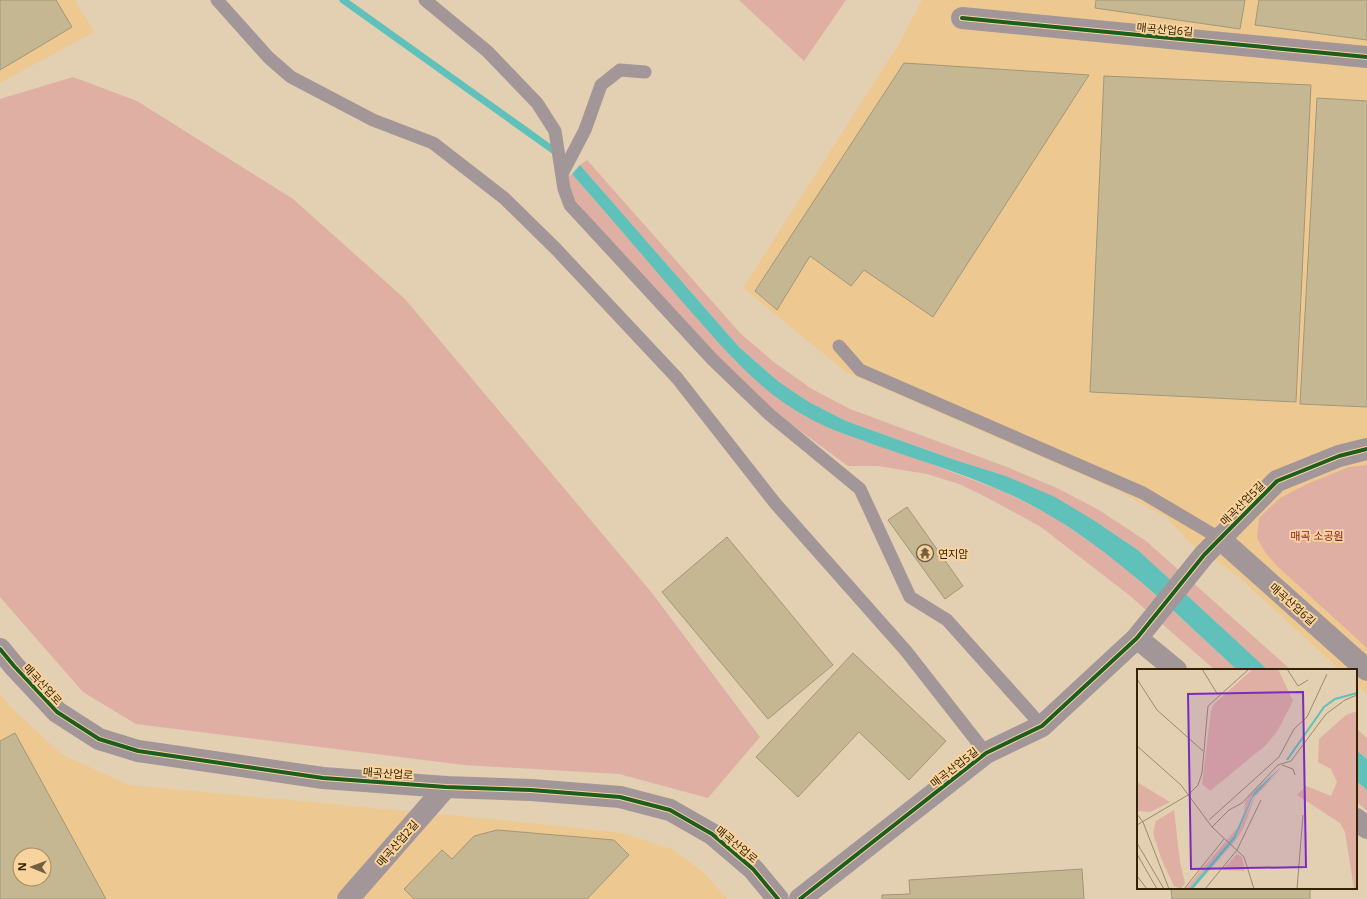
<svg xmlns="http://www.w3.org/2000/svg" width="1367" height="899" font-family="'Noto Sans','Noto Sans KR',sans-serif">
	<style>
		.built { fill: #edc991; fill-rule: evenodd }
		.green { fill: #dfafa3 }
		.water { fill: #60c1bb }
		.lines { fill: none; stroke-linecap: round; stroke-linejoin: round }
		.stream { stroke: #60c1bb; stroke-width: 7 }
		.building { fill: #c5b792; stroke: #a29679; fill-rule: evenodd }
		.lane { stroke: #a29698; stroke-width: 13 }
		.street { stroke: #a29698; stroke-width: 22 }
		.cycleway-casing { stroke: #f8d39d; stroke-width: 6 }
		.cycleway { stroke: #1b5e20; stroke-width: 4 }
		.labels { text-anchor: middle; dominant-baseline: central; stroke-width: 4; stroke-linejoin: round; paint-order: stroke }
		.street-label { font-size: 11px; fill: #332204; stroke: #f8d39d }
		.park-label { font-size: 11px; fill: #891f30; stroke: #f8d39d }
		.poi-label { font-size: 11px; fill: #332204; stroke: #f8d39d; text-anchor: start }
		.inset-river { fill: none; stroke: #60c1bb; stroke-width: 2 }
		.inset-road { fill: none; stroke: #9d8a6c; stroke-width: 1 }
		.view { fill: #7b2cbf; fill-opacity: 0.15; stroke: #7b2cbf; stroke-width: 2 }
		.inset-edge { fill: none; stroke: #332204; stroke-width: 2 }
	</style>
	<rect width="100%" height="100%" fill="#e3cfb2"/>
	<!-- built -->
	<g class="built">
		<polygon points="0,0 75,0 94,32 0,83"/>
		<polygon points="922,0 1367,0 1367,695 1356,685 1356,670 1340,670 1239,577 1189,542 1166,517 1117,490 846,372 743,288 900,42"/>
		<path d="M0,694L12,708L61,754L129,785L513,821L623,833L674,850L704,873L727,899H0ZM20,855H44V879H20Z"/>
	</g>
	<!-- green -->
	<g class="green">
		<polygon points="739,0 846,0 804,61"/>
		<polygon points="73,77 137,101 293,199 405,299 652,593 760,737 708,798 619,774 464,765 136,724 83,692 0,597 0,99"/>
		<polygon points="587,160 741,334 775,363 812,389 850,409 1007,467 1059,489 1099,510 1146,541 1291,670 1268,670 1138,550 1095,521 1006,476 955,460 846,421 809,402 779,382 739,347 580,165"/>
		<polygon points="572,174 733,359 774,395 807,417 1002,491 1049,514 1114,558 1193,629 1237,670 1215,670 1129,595 1041,527 986,497 959,484 927,474 878,466 848,466 780,416 713,351 596,225 576,201 571,193 567,177"/>
		<polygon points="1367,465 1367,648 1277,566 1265,552 1257,538 1259,518 1280,498 1307,484 1349,467"/>
		<polygon points="1356,728 1367,738 1367,759 1356,750"/>
		<polygon points="1356,781 1367,790 1367,811 1356,801"/>
	</g>
	<!-- water -->
	<g class="water">
		<path d="M580,165L739,347L779,382L809,402L846,421L955,460L1006,476L1055,497L1095,521L1138,550L1268,670H1237C1165,603 1093,530 1002,491C961,473 919,460 878,446C854,437 829,430 807,417C755,389 718,342 680,299C644,257 608,215 572,174Z"/>
		<polygon points="1356,750 1367,759 1367,790 1356,781"/>
	</g>
	<g class="lines">
		<!-- stream -->
		<polyline class="stream" points="343,0 553,150"/>
	</g>
	<!-- building -->
	<g class="building">
		<polygon points="0,0 56,0 72,27 0,70"/>
		<polygon points="1096,0 1245,0 1240,29 1095,8"/>
		<polygon points="1259,0 1367,0 1367,40 1255,25"/>
		<polygon points="904,63 1089,75 933,317 864,270 851,286 810,256 777,310 755,291"/>
		<polygon points="1104,76 1311,85 1296,402 1090,392"/>
		<polygon points="1317,98 1367,101 1367,407 1300,404"/>
		<polygon points="907,507 963,586 945,599 888,520"/>
		<polygon points="727,537 833,665 768,719 662,592"/>
		<polygon points="853,653 946,741 909,780 859,732 798,797 756,757"/>
		<path d="M15,733L106,899H0V741ZM20,855H44V879H20Z"/>
		<polygon points="497,830 614,840 629,855 587,899 414,899 404,889 442,850 452,859 474,836"/>
		<polygon points="1082,869 1084,899 882,899 882,895 910,894 909,880"/>
		<polygon points="1171,888 1310,888 1310,899 1172,899"/>
	</g>
	<g class="lines">
		<!-- lane -->
		<g class="lane">
			<polyline points="217,0 269,58 291,77 373,120 433,143 504,198 556,249 677,378 775,503 906,651 986,753"/>
			<polyline points="425,0 487,51 537,103 555,131 564,189 570,205 712,359 770,415 860,489 910,597 947,620 1042,726"/>
			<polyline points="562,174 585,130 601,85 620,70 645,72"/>
			<polyline points="839,346 860,370 1143,493 1219,538"/>
		</g>
		<!-- street -->
		<g class="street">
			<polyline points="962,18 1367,57"/>
			<polyline points="1219,538 1367,670"/>
			<polyline points="1137,638 1176,670"/>
			<polyline points="0,649 14,666 57,712 99,739 138,751 323,778 446,787 531,790 620,797 670,810 712,834 753,869 778,899"/>
			<polyline points="1356,819 1367,828"/>
			<polyline points="348,899 446,787"/>
			<polyline points="800,899 986,753 1042,726 1137,638 1204,555 1277,481 1339,456 1367,449"/>
		</g>
		<!-- cycleway casing -->
		<g class="cycleway-casing">
			<g id="cycleway">
				<polyline points="962,18 1367,57"/>
				<polyline points="0,649 14,666 57,712 99,739 138,751 323,778 446,787 531,790 620,797 670,810 712,834 753,869 778,899"/>
				<polyline points="800,899 986,753 1042,726 1137,638 1204,555 1277,481 1339,456 1367,449"/>
			</g>
		</g>
		<!-- cycleway -->
		<use href="#cycleway" class="cycleway"/>
	</g>
	<!-- icons -->
	<defs>
		<g id="temple-ring" transform="scale(0.9)"><circle r="9.5" fill="#f8d39d" stroke="#715f41" stroke-width="1.5"/><path d="M0-6L5-2H3V0L6.5 2.5H4V6H1.5V3h-3V6H-4V2.5H-6.5L-3 0V-2H-5Z" fill="#715f41"/></g>
	</defs>
	<g fill-rule="evenodd">
		<use href="#temple-ring" x="925" y="553"/>
	</g>
	<g class="labels">
		<!-- street labels -->
		<g class="street-label">
			<text transform="translate(1165 29) rotate(5)">매곡산업6길</text>
			<text transform="translate(1242 503) rotate(-45)">매곡산업5길</text>
			<text transform="translate(1293 604) rotate(42)">매곡산업6길</text>
			<text transform="translate(43 684) rotate(47)">매곡산업로</text>
			<text transform="translate(954 767) rotate(-38)">매곡산업5길</text>
			<text transform="translate(388 773) rotate(4)">매곡산업로</text>
			<text transform="translate(397 843) rotate(-49)">매곡산업2길</text>
			<text transform="translate(737 844) rotate(40)">매곡산업로</text>
		</g>
		<!-- park labels -->
		<g class="park-label">
			<text x="1317" y="535">매곡 소공원</text>
		</g>
		<!-- poi labels -->
		<g class="poi-label">
			<text x="938" y="553">연지암</text>
		</g>
	</g>
	<!-- overview -->
	<g transform="translate(1137 669)">
		<rect width="220" height="220" fill="#e3cfb2"/>
		<path d="M116,0H141L156,32L141,61L129,76L73,122L65,115L74,42L77,35ZM220,42V220H217L208,163L203,154L160,126L169,117L194,127L200,113L194,100L181,93L182,70L209,46ZM145,96L117,123L97,167L52,220H48L101,158L107,143L108,133L114,124ZM146,98L118,128L106,160L99,171L56,220L98,170L119,124ZM0,113L33,133L13,143L1,142ZM37,141L43,193L48,214L44,220L37,217L24,189L16,164L19,152ZM100,185L105,188L108,202L85,201Z" fill="#dfafa3"/>
		<path d="M145,97L116,128L98,170L56,220H52L97,167L117,123Z" fill="#60c1bb"/>
		<path class="inset-river" d="M150,91L187,38L198,30L220,24"/>
		<path class="inset-road" d="M65,0L81,26M150,0L161,17L171,11M0,10L20,41L66,82M0,77L44,116L75,158L107,188L117,220M145,96L156,100L158,106M0,145L6,153L32,220M72,151L142,88L157,60L170,48L190,5M0,156L51,126L61,116L65,104L71,37L112,0M75,158L92,141L105,134L141,96L154,92L189,45L208,31L220,26M0,174L27,220M0,185L20,220M0,207L10,220M47,220L87,170M68,220L100,181L124,131M160,220L166,146"/>
		<path class="view" d="M166,23L169,198L54,200L51,25Z"/>
		<rect width="220" height="220" class="inset-edge"/>
	</g>
	<!-- north arrow -->
	<g transform="translate(32 867) rotate(271)"><circle r="19" fill="#f8d39d" stroke="#a98c60"/>
	<path d="M0-3L7 15L0 10L-7 15Z" fill="#715f41"/>
	<text y="-6" font-size="11" font-weight="bold" text-anchor="middle" fill="#332204">N</text>
	</g>
</svg>
